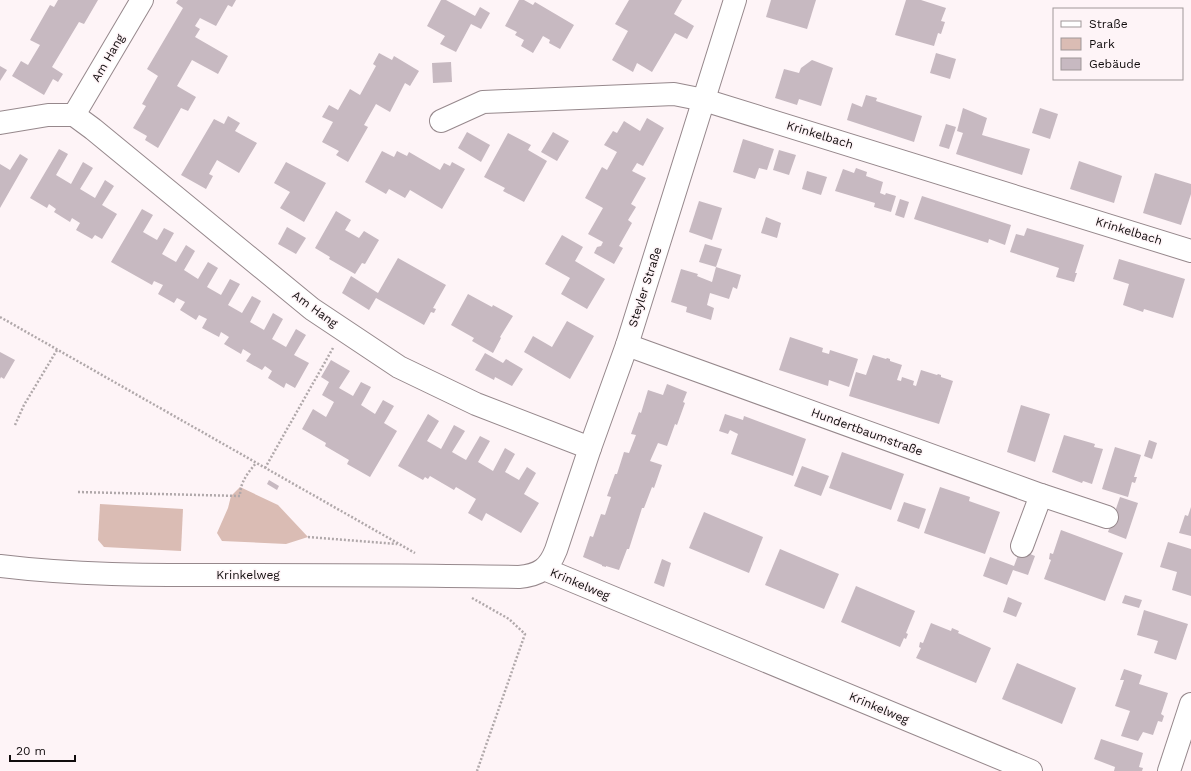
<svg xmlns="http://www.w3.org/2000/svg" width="1191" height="771" font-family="'Work Sans',sans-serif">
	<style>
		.green { fill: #dabcb4 }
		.building { fill: #c7b9c1 }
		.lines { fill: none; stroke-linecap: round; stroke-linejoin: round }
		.minor-casing { stroke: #96888c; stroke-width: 24 }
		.path { stroke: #b0a8aa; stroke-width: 2.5; stroke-dasharray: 2 2; stroke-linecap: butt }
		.minor { stroke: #fff; stroke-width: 22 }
		.labels { text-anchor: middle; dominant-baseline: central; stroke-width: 3; stroke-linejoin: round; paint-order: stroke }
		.street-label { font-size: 12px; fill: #110c0d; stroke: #fef4f7 }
	</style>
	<rect width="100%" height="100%" fill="#fef4f7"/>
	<!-- green -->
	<g class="green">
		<polygon points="240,487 278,505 308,537 286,544 222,541 217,533 228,508 231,496"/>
		<polygon points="100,504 183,509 181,551 104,547 98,540"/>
	</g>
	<!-- building -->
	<g class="building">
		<polygon points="58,0 98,0 84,24 79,22 52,67 63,74 58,82 53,79 44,95 12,76 21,61 28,65 40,45 30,40 50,5 54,7"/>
		<polygon points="178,0 236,0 232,7 228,5 216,26 200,18 195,26 200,29 195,37 228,56 218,74 192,60 177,86 196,97 188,111 181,108 158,148 145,140 147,136 133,128 146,106 142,104 158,76 147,69 183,8 176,3"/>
		<polygon points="441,0 446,0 475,16 480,7 490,13 481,29 471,24 456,52 440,44 445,36 427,26"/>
		<polygon points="519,0 524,0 533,5 535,2 574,25 560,49 549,43 550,40 543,36 533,53 521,46 524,40 515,35 517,32 505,26"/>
		<polygon points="629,0 682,0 674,14 694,26 687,39 675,33 652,72 637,63 633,72 612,60 628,31 615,24"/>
		<polygon points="771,0 816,0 807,29 766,17"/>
		<polygon points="906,0 921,0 946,8 941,21 945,22 941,34 938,33 934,46 895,35"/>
		<polygon points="379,53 392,60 394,56 419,71 410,86 405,83 390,112 376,104 364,125 368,127 348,162 336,155 339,151 322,142 333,122 322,117 329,105 338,110 350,89 360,95 376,66 373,64"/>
		<polygon points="936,53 956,59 950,79 930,73"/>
		<polygon points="812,60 833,68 821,106 799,99 797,105 775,98 784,69 799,73 801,68"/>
		<polygon points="451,62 452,82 433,83 432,63"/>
		<polygon points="0,66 7,70 0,81"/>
		<polygon points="866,95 877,98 876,101 922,116 914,142 847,120 852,103 862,107"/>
		<polygon points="963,108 987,118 982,135 1030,149 1022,175 956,154 963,133 957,131"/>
		<polygon points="1040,108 1058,114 1050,139 1032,133"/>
		<polygon points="228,116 240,123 235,131 257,143 239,173 217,160 209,174 213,176 206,189 181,175 214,119 224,124"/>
		<polygon points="647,118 664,128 643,166 637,163 632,171 646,178 631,204 636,207 628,220 632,223 619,246 623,248 614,264 594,253 597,247 601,246 603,242 588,234 603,208 585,198 602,167 607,170 617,152 604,145 613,131 617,133 624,121 640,131"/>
		<polygon points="946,124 956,127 949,149 939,146"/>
		<polygon points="467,132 490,145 481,162 458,148"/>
		<polygon points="553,132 569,141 557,161 541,152"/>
		<polygon points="508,133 531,145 528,150 547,161 524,202 503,191 505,188 484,177"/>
		<polygon points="743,139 774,149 767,170 759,168 755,179 733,172"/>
		<polygon points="59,149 68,154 56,175 71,184 83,162 93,168 80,189 95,198 105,180 114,186 102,205 117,214 102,239 95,235 92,239 76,230 80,223 72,218 70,222 54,212 56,209 49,204 47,208 30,198"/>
		<polygon points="779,150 796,155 789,175 773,170"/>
		<polygon points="382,151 394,157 397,151 407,156 409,152 440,170 444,163 450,166 452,162 465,169 442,209 410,190 405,198 389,189 386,194 365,182"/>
		<polygon points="20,154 28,159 0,208 0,164 10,170"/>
		<polygon points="1079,161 1122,176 1114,203 1070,189"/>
		<polygon points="286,162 326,183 304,222 280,208 290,192 274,183"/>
		<polygon points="856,168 867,172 866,176 883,182 880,193 885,195 886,193 896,196 891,212 874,207 875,203 835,191 843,169 854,173"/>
		<polygon points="807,171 827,177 821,195 802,189"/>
		<polygon points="1155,173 1191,184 1191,194 1181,225 1143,213"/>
		<polygon points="922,196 1011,225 1005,245 989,239 988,243 914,219"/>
		<polygon points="900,199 909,202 904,218 895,215"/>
		<polygon points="699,201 722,208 712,240 689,232"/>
		<polygon points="142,209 153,215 143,232 157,240 164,228 174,233 162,254 176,262 186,245 195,251 184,270 198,279 208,262 218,268 207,287 221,295 230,279 240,284 228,305 242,313 252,296 261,301 250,322 264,330 273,313 283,319 272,339 286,347 296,329 306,335 294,355 309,363 295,388 286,383 284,388 268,378 272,371 265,366 262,370 246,361 251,354 243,349 241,354 224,344 229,337 221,332 219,337 202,328 207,319 199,315 196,320 180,310 185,302 177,298 174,303 158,294 163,285 154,281 152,285 111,262"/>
		<polygon points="336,211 351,220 345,230 359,238 364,231 379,240 365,264 362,263 355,274 329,259 330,257 315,248"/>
		<polygon points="766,217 781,223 777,238 761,233"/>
		<polygon points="287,227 306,238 296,254 278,244"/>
		<polygon points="1027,228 1084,245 1075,273 1077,273 1074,282 1056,277 1059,268 1010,252 1016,234 1024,236"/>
		<polygon points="562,235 583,247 575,261 605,279 587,309 561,294 570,278 545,264"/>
		<polygon points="705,244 722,249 716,267 699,262"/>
		<polygon points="398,258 446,285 433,308 436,309 434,313 431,312 424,325 376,298 369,310 342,293 351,276 378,293"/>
		<polygon points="1119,259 1185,279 1173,318 1144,309 1143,312 1123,305 1129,284 1113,279"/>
		<polygon points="716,267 741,275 737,289 733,287 729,299 710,293 707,305 714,308 711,320 686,312 687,307 671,302 681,269 698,274 697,276 712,282"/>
		<polygon points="468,294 492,307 493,305 513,316 500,337 501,338 493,353 472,341 474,338 451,325"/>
		<polygon points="567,321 594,336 570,379 524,352 533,336 552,347"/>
		<polygon points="790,337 823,348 822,352 829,354 830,350 858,359 849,387 829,380 828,386 779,370"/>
		<polygon points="0,352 15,360 4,379 1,377 0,379"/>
		<polygon points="485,353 503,363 506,359 523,369 512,386 495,377 494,380 475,370"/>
		<polygon points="873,355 886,359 887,358 890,359 890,361 902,365 897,380 901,381 902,377 914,381 913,385 916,386 921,370 937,375 938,374 941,375 941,377 953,381 939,424 849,396 856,372 866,375"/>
		<polygon points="331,360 350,371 339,388 353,396 361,382 371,387 361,405 375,414 383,400 394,406 384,423 397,431 370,477 347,464 349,460 325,446 326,443 302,429 313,409 326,417 334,402 322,395 329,382 321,377"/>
		<polygon points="667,384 687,392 683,402 685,403 677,425 675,424 667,446 658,443 650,461 662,465 654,488 652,487 644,508 642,508 629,549 627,549 619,570 606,566 606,567 602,566 602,565 583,557 590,536 593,537 601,514 605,515 611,497 607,496 615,474 617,474 624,452 629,453 636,435 631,434 639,412 641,413 648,390 663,395"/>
		<polygon points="1021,405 1050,414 1035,462 1007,452"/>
		<polygon points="428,414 439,421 427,441 441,449 454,425 465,431 452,452 466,460 480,436 490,441 478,462 493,471 505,448 515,454 505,472 519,480 527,467 536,473 524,494 539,503 521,533 486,513 482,521 468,513 476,499 456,487 454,490 430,476 428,479 425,477 423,480 398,466"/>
		<polygon points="725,414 743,420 744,416 806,439 793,476 731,454 738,434 730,430 728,434 719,431"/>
		<polygon points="1064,435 1095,444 1094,447 1103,449 1092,484 1083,481 1082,483 1052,472"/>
		<polygon points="1149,440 1157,443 1152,459 1144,456"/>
		<polygon points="1115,447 1141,455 1134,477 1137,477 1135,483 1132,482 1128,497 1102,489"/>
		<polygon points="842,452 904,474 891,510 829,488"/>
		<polygon points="802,466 829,476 821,496 794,486"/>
		<polygon points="269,480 279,486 277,490 267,484"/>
		<polygon points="940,487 970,497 969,501 1000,512 985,554 924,533"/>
		<polygon points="1120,497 1138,503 1126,539 1108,532"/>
		<polygon points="904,502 926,509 919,529 897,521"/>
		<polygon points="1191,507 1191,536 1179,533 1185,515 1188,516"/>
		<polygon points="704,512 763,537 749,573 689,548"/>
		<polygon points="1061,530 1123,553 1105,601 1044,579 1051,560 1049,559 1050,553 1053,554"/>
		<polygon points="1168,542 1191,549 1191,596 1172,590 1177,572 1160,567"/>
		<polygon points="780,549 839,574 824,609 765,585"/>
		<polygon points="1020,550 1035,556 1028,575 1013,570 1007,585 983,576 990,557 1014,566"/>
		<polygon points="662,559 671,563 664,587 654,583"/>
		<polygon points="856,586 915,611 906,633 908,634 906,639 904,638 900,647 841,622"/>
		<polygon points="1125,595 1142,600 1139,608 1122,603"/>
		<polygon points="1008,597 1022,603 1016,617 1003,612"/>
		<polygon points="1144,610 1188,624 1176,660 1154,653 1158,641 1137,635"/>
		<polygon points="931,623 951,631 952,628 959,631 958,633 991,648 976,683 916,658 921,648 919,647 920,642 923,643"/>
		<polygon points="1017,663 1076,688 1062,724 1002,699"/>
		<polygon points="1124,669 1142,675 1139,684 1168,693 1161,714 1164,716 1162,722 1158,721 1153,735 1143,732 1138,741 1121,736 1130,711 1115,706 1124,680 1120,680"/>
		<polygon points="1101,739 1143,753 1139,767 1143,768 1142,771 1114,771 1115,767 1094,759"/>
	</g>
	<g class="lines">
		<!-- minor casing -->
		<g class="minor-casing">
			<g id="minor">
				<polyline points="74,115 142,0"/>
				<polyline points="441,121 483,102 674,94 704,100 1191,251"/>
				<polyline points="0,123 48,115 74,115 93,129 312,309 399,367 476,404 590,448"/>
				<polyline points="627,345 1041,495 1107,517"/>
				<polyline points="1022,546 1041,495"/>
				<path d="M0,566C81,576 163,575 244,575C336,575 428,575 519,577C540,575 549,568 556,550L590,448L627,345L735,0"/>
				<polyline points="544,569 1031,771"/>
				<polyline points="1169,771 1191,704"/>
			</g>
		</g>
		<!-- path -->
		<g class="path">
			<polyline points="0,317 415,553"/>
			<polyline points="15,425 24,405 57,350"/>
			<polyline points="265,468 333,348"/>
			<path d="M78,492L240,496C240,482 248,473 256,463"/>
			<polyline points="308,537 397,544"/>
			<polyline points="472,598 509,619 525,634 477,771"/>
		</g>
		<!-- minor -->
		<use href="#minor" class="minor"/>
	</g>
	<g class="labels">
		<!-- street labels -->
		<g class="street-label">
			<text transform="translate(108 58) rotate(-60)">Am Hang</text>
			<text transform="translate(820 135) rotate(17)">Krinkelbach</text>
			<text transform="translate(1129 231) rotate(17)">Krinkelbach</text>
			<text transform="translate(645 287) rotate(-72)">Steyler Straße</text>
			<text transform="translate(315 309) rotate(36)">Am Hang</text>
			<text transform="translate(867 432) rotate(20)">Hundertbaumstraße</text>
			<text x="248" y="575">Krinkelweg</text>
			<text transform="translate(580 584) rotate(23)">Krinkelweg</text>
			<text transform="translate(879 708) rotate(23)">Krinkelweg</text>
		</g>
	</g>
	<!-- legend -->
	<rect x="1053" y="8" width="130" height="72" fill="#fef4f7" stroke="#9f9799"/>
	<rect x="1061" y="21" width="20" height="6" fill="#ffffff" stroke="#9f9799"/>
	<text x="1089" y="28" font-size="12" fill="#110c0d">Straße</text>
	<rect x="1061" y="38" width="20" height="12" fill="#dabcb4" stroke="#9f9799"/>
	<text x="1089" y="48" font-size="12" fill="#110c0d">Park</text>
	<rect x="1061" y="58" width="20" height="12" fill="#c7b9c1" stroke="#9f9799"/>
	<text x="1089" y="68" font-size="12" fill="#110c0d">Gebäude</text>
	<!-- scale -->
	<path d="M10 755v6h65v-6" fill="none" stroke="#110c0d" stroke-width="2"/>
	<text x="16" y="755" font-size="12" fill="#110c0d" stroke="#fef4f7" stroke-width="3" paint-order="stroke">20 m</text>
</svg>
